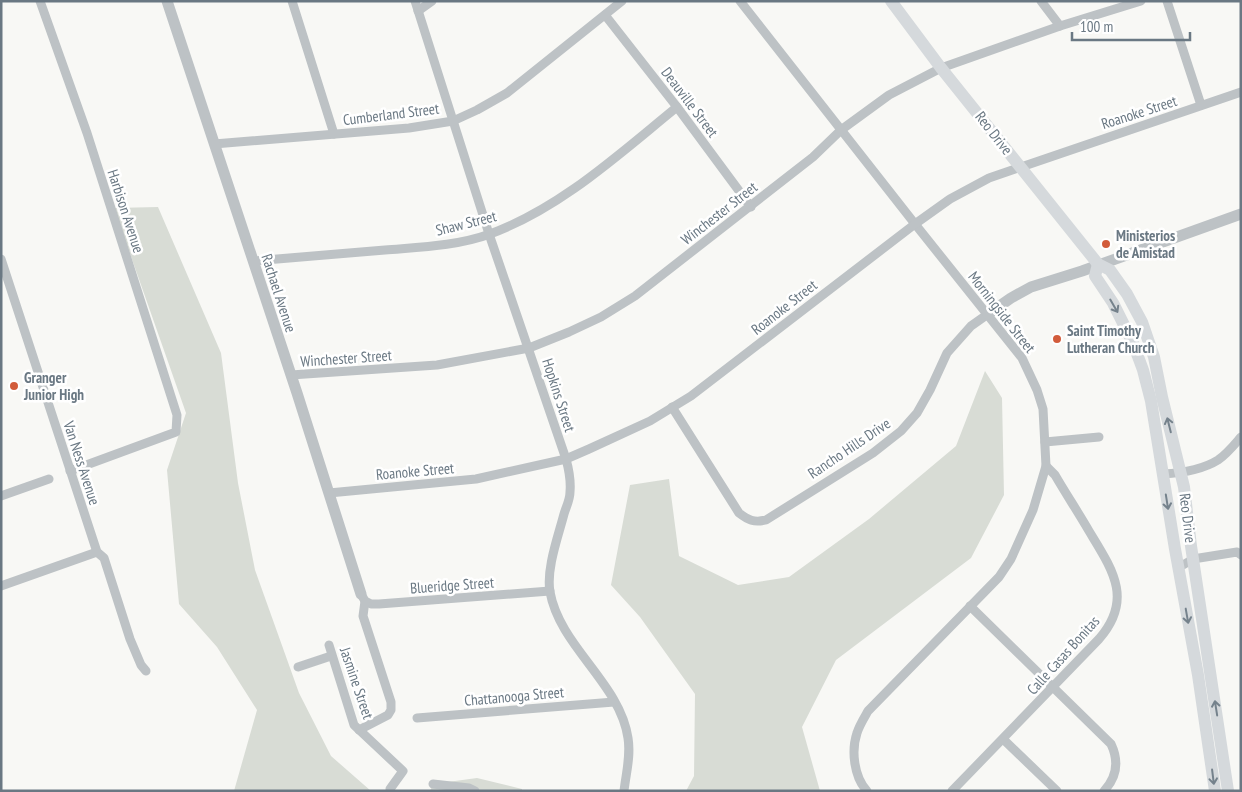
<svg xmlns="http://www.w3.org/2000/svg" width="1242" height="792" font-family="'PT Sans Narrow',sans-serif">
	<style>
		.green { fill: #d8dcd5 }
		.lines { fill: none; stroke-linecap: round; stroke-linejoin: round }
		.minor { stroke: #bdc2c5; stroke-width: 9 }
		.tertiary { stroke: #bdc2c5; stroke-width: 11 }
		.secondary { stroke: #d5d9dc; stroke-width: 12 }
		.oneway { stroke: #75828c }
		.poi-dot { fill: #d25c3b; stroke: #fff; stroke-width: 2 }
		.labels { text-anchor: middle; dominant-baseline: central; stroke-width: 5; stroke-linejoin: round; paint-order: stroke }
		.street-label { font-size: 15px; fill: #6a7883; stroke: #fff }
		.poi-label { font-size: 15px; font-weight: bold; fill: #6a7883; stroke: #fff; text-anchor: start }
	</style>
	<rect width="100%" height="100%" fill="#f8f8f5"/>
	<!-- green -->
	<g class="green">
		<polygon points="158,207 221,353 238,483 255,570 299,693 331,756 371,791 234,791 257,710 217,647 179,604 167,470 186,413 114,208"/>
		<polygon points="985,371 1002,398 1004,495 971,558 836,660 802,727 820,791 686,791 694,776 695,694 640,617 611,585 630,485 669,479 679,556 738,585 789,577 869,519 956,446"/>
		<polygon points="477,778 522,789 522,791 430,791 433,784"/>
	</g>
	<g class="lines">
		<!-- minor -->
		<g class="minor">
			<polyline points="40,1 87,133 177,415 176,432 70,471"/>
			<polyline points="292,1 334,134"/>
			<path d="M415,1L489,234L566,459C569,470 571,481 570,492C570,500 566,507 564,514C558,537 546,569 550,592C560,647 620,683 628,738C631,756 626,773 624,791"/>
			<path d="M740,1L915,224L1022,358L1037,390L1043,409L1046,466L1033,510L1011,559L999,577L868,711C864,718 859,726 857,733C851,751 854,777 867,791"/>
			<polyline points="1041,1 1060,26"/>
			<polyline points="1167,1 1201,105"/>
			<polyline points="418,11 432,1"/>
			<polyline points="605,15 677,107 751,207"/>
			<polyline points="214,144 409,128 453,121 477,110 507,93 622,1"/>
			<polyline points="1,259 97,552 104,558 130,639 141,665 146,671"/>
			<path d="M253,261C297,257 341,254 385,250C420,247 457,246 490,234C561,208 619,154 677,107"/>
			<polyline points="291,375 437,365 529,348 569,332 601,317 635,296 813,157 841,130 889,95 941,68 1060,26 1141,1"/>
			<path d="M672,407L739,513C748,520 754,523 766,520L873,453L901,431L917,413L930,390L947,353L971,326L988,314"/>
			<polyline points="1045,442 1099,437"/>
			<path d="M1163,474C1181,473 1202,470 1218,460C1227,454 1234,445 1241,437"/>
			<polyline points="329,493 476,479 566,459 589,449 650,421 691,396 915,224 950,199 989,178 1241,92"/>
			<polyline points="1,496 49,479"/>
			<polyline points="1178,568 1193,559 1237,552 1241,555"/>
			<polyline points="1,586 97,552"/>
			<polyline points="361,594 365,601 371,604 379,604 550,591"/>
			<path d="M970,606L1111,744C1119,761 1117,777 1104,791"/>
			<polyline points="329,645 354,725 403,771 390,789"/>
			<polyline points="298,667 331,656"/>
			<polyline points="417,718 614,702"/>
			<polyline points="359,730 388,715 391,710 391,702 363,616 365,601"/>
			<polyline points="1003,739 1057,791"/>
			<polyline points="433,784 469,788 475,791"/>
			<path d="M952,791L1099,639C1134,599 1112,569 1089,531C1078,512 1066,494 1055,475L1046,466"/>
		</g>
		<!-- tertiary -->
		<g class="tertiary">
			<polyline points="167,1 297,393 361,594"/>
			<polyline points="988,314 1011,298 1031,287 1082,271 1241,214"/>
		</g>
		<!-- secondary -->
		<g class="secondary">
			<polyline points="891,1 941,68 1098,264 1110,270 1127,294 1142,322 1154,357 1162,397 1184,487 1191,546 1228,791"/>
			<polyline points="1098,264 1095,276 1113,303 1133,343 1143,370 1151,401 1175,549 1198,675 1215,791"/>
		</g>
	</g>
	<!-- one-way arrows -->
	<defs><path id="oneway-shaft" d="M-6 0H5M1.5-3L5.5 0L1.5 3" fill="none" stroke-width="1.6" stroke-linecap="round" stroke-linejoin="round" transform="scale(1.25)"/></defs>
	<g class="oneway">
		<use href="#oneway-shaft" transform="translate(1114 306) rotate(60)"/>
		<use href="#oneway-shaft" transform="translate(1169 425) rotate(-104)"/>
		<use href="#oneway-shaft" transform="translate(1167 502) rotate(81)"/>
		<use href="#oneway-shaft" transform="translate(1187 616) rotate(80)"/>
		<use href="#oneway-shaft" transform="translate(1216 708) rotate(-99)"/>
		<use href="#oneway-shaft" transform="translate(1213 777) rotate(83)"/>
	</g>
	<!-- markers -->
	<g class="poi-dot">
		<circle cx="1106" cy="244" r="5"/>
		<circle cx="1057" cy="339" r="5"/>
		<circle cx="14" cy="386" r="5"/>
	</g>
	<g class="labels">
		<!-- street labels -->
		<g class="street-label">
			<text transform="translate(690 102) rotate(53)">Deauville Street</text>
			<text transform="translate(1139 112) rotate(-18)">Roanoke Street</text>
			<text transform="translate(391 114) rotate(-7)">Cumberland Street</text>
			<text transform="translate(994 133) rotate(52)">Reo Drive</text>
			<text transform="translate(126 211) rotate(72)">Harbison Avenue</text>
			<text transform="translate(719 213) rotate(-38)">Winchester Street</text>
			<text transform="translate(466 223) rotate(-14)">Shaw Street</text>
			<text transform="translate(279 293) rotate(72)">Rachael Avenue</text>
			<text transform="translate(784 307) rotate(-38)">Roanoke Street</text>
			<text transform="translate(1002 312) rotate(52)">Morningside Street</text>
			<text transform="translate(346 358) rotate(-4)">Winchester Street</text>
			<text transform="translate(559 395) rotate(72)">Hopkins Street</text>
			<text transform="translate(849 448) rotate(-34)">Rancho Hills Drive</text>
			<text transform="translate(82 463) rotate(72)">Van Ness Avenue</text>
			<text transform="translate(415 471) rotate(-5)">Roanoke Street</text>
			<text transform="translate(1188 518) rotate(83)">Reo Drive</text>
			<text transform="translate(452 585) rotate(-4)">Blueridge Street</text>
			<text transform="translate(1063 655) rotate(-48)">Calle Casas Bonitas</text>
			<text transform="translate(357 683) rotate(71)">Jasmine Street</text>
			<text transform="translate(514 696) rotate(-5)">Chattanooga Street</text>
		</g>
		<!-- poi labels -->
		<g class="poi-label">
			<text x="1116" y="235">Ministerios<tspan x="1116" dy="17">de Amistad</tspan></text>
			<text x="1067" y="330">Saint Timothy<tspan x="1067" dy="17">Lutheran Church</tspan></text>
			<text x="24" y="377">Granger<tspan x="24" dy="17">Junior High</tspan></text>
		</g>
	</g>
	<!-- border -->
	<rect width="1242" height="792" fill="none" stroke="#6a7883" stroke-width="5"/>
	<!-- scale -->
	<path d="M1072 32v8h118v-8" fill="none" stroke="#6a7883" stroke-width="2.5"/>
	<text x="1080" y="32" font-size="15" fill="#6a7883" stroke="#ffffff" stroke-width="4" paint-order="stroke">100 m</text>
</svg>
